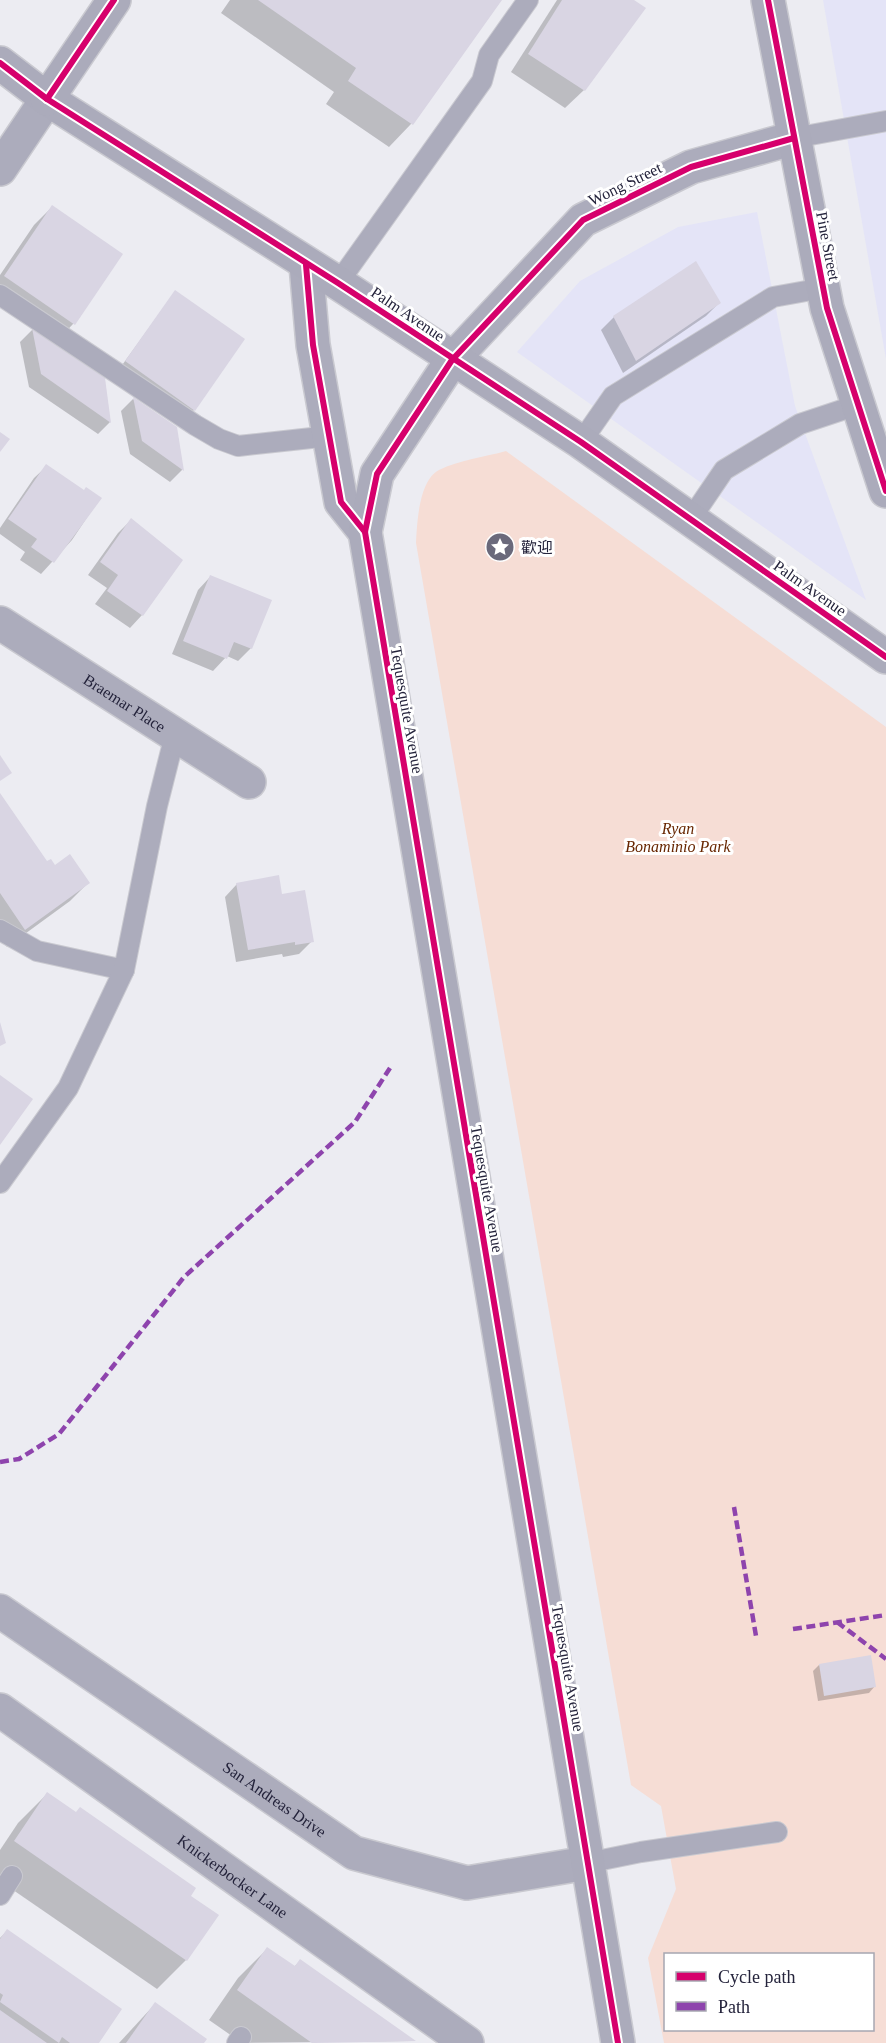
<svg xmlns="http://www.w3.org/2000/svg" width="886" height="2043" font-family="'Times New Roman','Noto Sans SC',serif">
	<style>
		.built { fill: #e4e4f7 }
		.green { fill: #f6ddd5; fill-rule: evenodd }
		.shadow { fill: #0003 }
		.building { fill: #d9d5e3 }
		.lines { fill: none; stroke-linecap: round; stroke-linejoin: round }
		.lane-casing { stroke: #c9c9d0; stroke-width: 22 }
		.street-casing { stroke: #c9c9d0; stroke-width: 36 }
		.secondary-casing { stroke: #c9c9d0; stroke-width: 36 }
		.lane { stroke: #acacbc; stroke-width: 20 }
		.street { stroke: #acacbc; stroke-width: 33 }
		.secondary { stroke: #ababbb; stroke-width: 33 }
		.quiet { stroke: #8e44ad; stroke-width: 4.5; stroke-dasharray: 9 4.5; stroke-linecap: butt }
		.cycleway-casing { stroke: #fff; stroke-width: 10 }
		.cycleway { stroke: #d6006c; stroke-width: 6 }
		.labels { text-anchor: middle; dominant-baseline: central; stroke-width: 6; stroke-linejoin: round; paint-order: stroke }
		.street-label { font-size: 16px; fill: #24233b; stroke: #fff }
		.poi-label { font-size: 16px; fill: #24233b; stroke: #fff; text-anchor: start }
		.park-label { font-size: 16px; font-style: italic; fill: #672600; stroke: #fff }
	</style>
	<rect width="100%" height="100%" fill="#ececf2"/>
	<!-- built -->
	<g class="built">
		<polygon points="823,0 886,0 886,359"/>
		<polygon points="757,212 795,406 866,600 517,352 580,281 678,227"/>
	</g>
	<!-- green -->
	<path class="green" d="M506,451L886,727V2043H664L648,1958L676,1889L661,1806L631,1785L416,543C417,523 419,480 439,470C459,460 485,457 506,451ZM666,1954H872V2030H666Z"/>
	<!-- shadow -->
	<g class="shadow">
		<polygon points="230,0 500,0 411,124 389,147 326,104 334,92 221,13"/>
		<polygon points="557,0 631,0 584,90 565,108 511,72"/>
		<polygon points="52,207 121,255 73,324 54,344 104,378 110,422 98,434 29,387 20,342 34,328 0,304 0,275 34,225"/>
		<polygon points="175,292 194,410 188,416 120,368"/>
		<polygon points="719,303 706,316 623,373 601,330 614,317"/>
		<polygon points="133,399 176,428 182,470 170,482 130,454 121,411"/>
		<polygon points="47,466 83,492 100,498 72,540 41,574 20,560 25,552 0,534 0,528 34,478"/>
		<polygon points="131,520 142,615 130,628 95,604 107,588 88,575 118,533"/>
		<polygon points="210,577 251,648 238,661 227,656 213,671 172,654 198,590"/>
		<polygon points="0,796 47,863 88,883 70,901 7,947 0,937"/>
		<polygon points="237,884 281,896 312,941 299,954 283,957 282,954 236,962 225,897"/>
		<polygon points="819,1665 875,1686 869,1693 818,1701 813,1671"/>
		<polygon points="47,1794 189,1896 186,1960 157,1989 0,1881 0,1850 18,1823"/>
		<polygon points="7,1931 97,2043 0,2043 0,1938"/>
		<polygon points="267,1949 294,1967 300,1961 413,2041 242,2043 209,2020 238,1978"/>
		<polygon points="155,2004 202,2043 119,2043"/>
	</g>
	<!-- building -->
	<g class="building">
		<polygon points="258,0 502,0 413,125 348,81 356,68"/>
		<polygon points="562,0 634,0 646,8 585,91 528,54"/>
		<polygon points="52,205 123,254 75,325 4,276"/>
		<polygon points="696,261 721,303 636,361 613,316"/>
		<polygon points="175,290 245,339 195,411 125,361"/>
		<polygon points="32,328 105,378 111,423 41,374"/>
		<polygon points="133,397 177,427 184,471 142,441"/>
		<polygon points="0,432 10,439 0,452"/>
		<polygon points="46,464 84,490 86,487 102,498 54,563 31,547 37,539 8,519"/>
		<polygon points="131,518 183,560 143,616 107,591 118,575 100,562"/>
		<polygon points="210,575 272,600 252,649 234,642 227,659 183,641"/>
		<polygon points="0,755 12,773 0,781"/>
		<polygon points="0,793 47,861 51,859 55,865 70,854 90,883 25,930 0,893"/>
		<polygon points="279,875 282,894 305,890 314,942 295,945 295,942 248,950 236,883"/>
		<polygon points="0,1022 6,1043 0,1046"/>
		<polygon points="0,1075 33,1099 0,1145"/>
		<polygon points="871,1655 876,1687 824,1696 819,1664"/>
		<polygon points="47,1792 76,1812 80,1807 196,1888 191,1896 219,1915 187,1961 14,1841"/>
		<polygon points="7,1929 122,2009 99,2043 70,2043 62,2037 59,2043 0,2002 3,1995 0,1993 0,1939"/>
		<polygon points="267,1947 295,1966 300,1959 416,2041 312,2043 237,1990"/>
		<polygon points="155,2002 207,2039 204,2043 126,2043"/>
		<polygon points="0,2010 47,2043 0,2043"/>
	</g>
	<g class="lines">
		<!-- lane casing -->
		<g class="lane-casing">
			<g id="lane">
				<polyline points="794,138 886,121"/>
				<polyline points="338,283 482,81 489,55 528,0"/>
				<polyline points="0,295 195,425 219,439 238,446 330,436"/>
				<polyline points="581,442 613,396 773,297 823,288"/>
				<polyline points="690,520 724,470 800,424 857,405"/>
				<polyline points="0,930 37,951 124,970"/>
				<polyline points="0,1183 68,1088 124,970 157,806 175,735"/>
				<polyline points="587,1863 641,1852 777,1832"/>
				<polyline points="0,1895 12,1876"/>
				<polyline points="237,2043 241,2037"/>
			</g>
		</g>
		<!-- street casing -->
		<g class="street-casing">
			<g id="street">
				<polyline points="0,169 47,99"/>
				<polyline points="306,265 313,345 341,502 365,532"/>
				<polyline points="452,360 583,220 691,167 794,138"/>
				<path id="s1" d="M0,623L249,782"/>
				<path id="s2" d="M0,1611L354,1853L467,1883L587,1863"/>
				<path id="s3" d="M0,1710L467,2043"/>
			</g>
		</g>
		<!-- secondary casing -->
		<g class="secondary-casing">
			<g id="secondary">
				<polyline points="768,0 827,308 886,491"/>
				<polyline points="0,63 47,99 338,283 581,442 886,657"/>
				<polyline points="47,99 114,0"/>
				<polyline points="452,360 377,474 365,532 618,2043"/>
			</g>
		</g>
		<!-- lane -->
		<use href="#lane" class="lane"/>
		<!-- street -->
		<use href="#street" class="street"/>
		<!-- secondary -->
		<use href="#secondary" class="secondary"/>
		<!-- quiet -->
		<g class="quiet">
			<polyline points="0,1462 19,1459 59,1434 184,1277 355,1122 390,1068"/>
			<polyline points="734,1507 756,1636"/>
			<polyline points="837,1622 886,1659"/>
			<polyline points="793,1629 886,1615"/>
		</g>
		<!-- cycleway casing -->
		<g class="cycleway-casing">
			<g id="cycleway">
				<polyline points="768,0 827,308 886,491"/>
				<polyline points="0,63 47,99 338,283 581,442 886,657"/>
				<polyline points="47,99 114,0"/>
				<polyline points="306,265 313,345 341,502 365,532"/>
				<polyline points="618,2043 365,532 377,474 452,360 583,220 691,167 794,138"/>
			</g>
		</g>
		<!-- cycleway -->
		<use href="#cycleway" class="cycleway"/>
	</g>
	<!-- icons -->
	<defs>
		<g id="sight-disc" transform="scale(1.5)"><circle r="9.5" fill="#6a697b" stroke="#fff"/><path d="M0-6L1.8-2.2L6-1.7L2.9 1.2L3.7 5.4L0 3.3L-3.7 5.4L-2.9 1.2L-6-1.7L-1.8-2.2Z" fill="#fff"/></g>
	</defs>
	<g fill-rule="evenodd">
		<use href="#sight-disc" x="500" y="547"/>
	</g>
	<g class="labels">
		<!-- street labels -->
		<g class="street-label">
			<text transform="translate(625 184) rotate(-26)">Wong Street</text>
			<text transform="translate(828 246) rotate(79)">Pine Street</text>
			<text transform="translate(408 314) rotate(34)">Palm Avenue</text>
			<text transform="translate(810 588) rotate(35)">Palm Avenue</text>
			<text stroke="none"><textPath href="#s1" startOffset="148">Braemar Place</textPath></text>
			<text transform="translate(407 710) rotate(80)">Tequesquite Avenue</text>
			<text transform="translate(487 1189) rotate(80)">Tequesquite Avenue</text>
			<text transform="translate(568 1668) rotate(80)">Tequesquite Avenue</text>
			<text stroke="none"><textPath href="#s2" startOffset="333">San Andreas Drive</textPath></text>
			<text stroke="none"><textPath href="#s3" startOffset="286">Knickerbocker Lane</textPath></text>
		</g>
		<!-- poi labels -->
		<g class="poi-label">
			<text x="521" y="547">歡迎</text>
		</g>
		<!-- park labels -->
		<g class="park-label">
			<text x="678" y="828">Ryan<tspan x="678" dy="18">Bonaminio Park</tspan></text>
		</g>
	</g>
	<!-- legend -->
	<rect x="664" y="1953" width="210" height="78" fill="#ffffff" stroke="#a7a7b1" stroke-width="1.5"/>
	<rect x="676" y="1972" width="30" height="9" fill="#d6006c" stroke="#a7a7b1" stroke-width="1.5"/>
	<text x="718" y="1983" font-size="18" fill="#24233b">Cycle path</text>
	<rect x="676" y="2002" width="30" height="9" fill="#8e44ad" stroke="#a7a7b1" stroke-width="1.5"/>
	<text x="718" y="2013" font-size="18" fill="#24233b">Path</text>
</svg>
